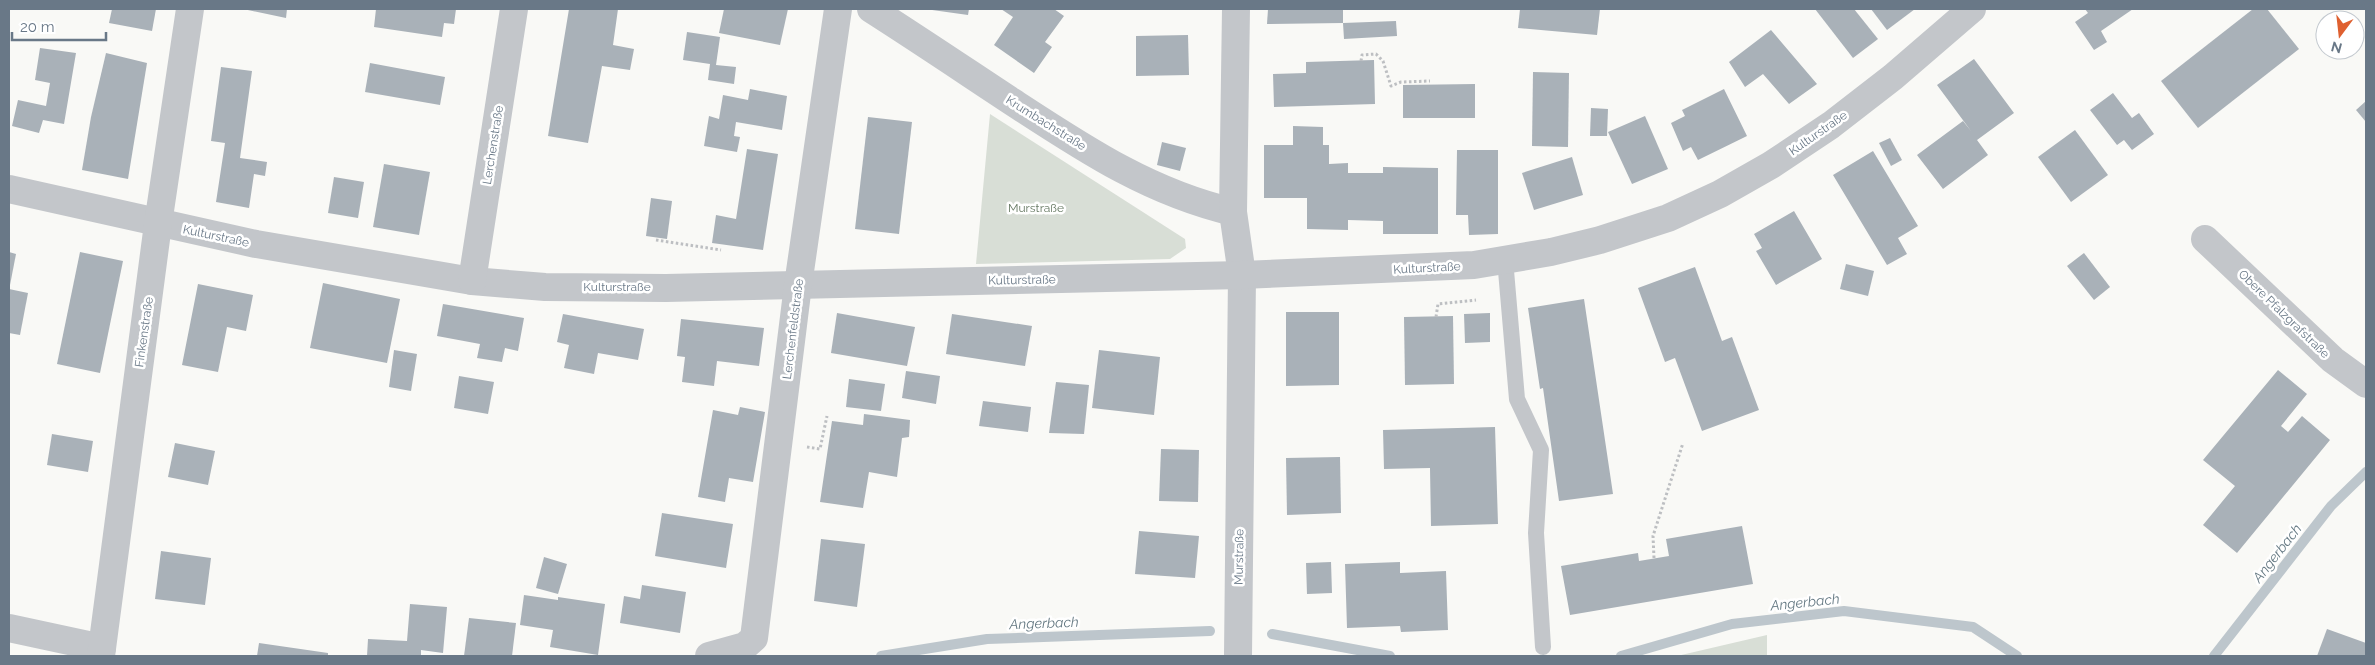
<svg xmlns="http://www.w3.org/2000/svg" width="2375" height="665" font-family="Raleway,sans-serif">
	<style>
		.green { fill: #d8ded6 }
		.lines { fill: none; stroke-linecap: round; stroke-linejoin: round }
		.stream { stroke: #bdc6cc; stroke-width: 10 }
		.building { fill: #a9b1b8 }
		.path { stroke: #bdbfc2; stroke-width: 3; stroke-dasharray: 2.5 2.5; stroke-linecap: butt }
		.lane { stroke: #c3c6ca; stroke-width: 16 }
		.street { stroke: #c3c6ca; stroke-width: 28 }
		.labels { text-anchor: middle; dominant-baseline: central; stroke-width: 5; stroke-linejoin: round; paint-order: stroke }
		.street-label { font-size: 12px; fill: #697887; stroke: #fff }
		.park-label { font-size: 12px; fill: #667963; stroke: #fff }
		.water-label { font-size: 14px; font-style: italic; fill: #647882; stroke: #fff }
	</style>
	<rect width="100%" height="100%" fill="#f9f9f6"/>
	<!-- green -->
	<g class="green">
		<polygon points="990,114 1185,239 1186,248 1170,259 976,264"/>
		<polygon points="1767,635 1767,656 1677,656"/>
	</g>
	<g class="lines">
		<!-- stream -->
		<g class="stream">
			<polyline points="1272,634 1390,656"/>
			<polyline points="881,656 987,639 1210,631"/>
			<polyline points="1621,656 1732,624 1844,611 1973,627 2017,656"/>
			<polyline points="2214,656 2331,506 2366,472"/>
		</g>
	</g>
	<!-- building -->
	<g class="building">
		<polygon points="112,9 156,9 152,31 109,23"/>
		<polygon points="243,9 287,9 286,18"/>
		<polygon points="376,9 456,9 454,24 444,23 442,37 374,27"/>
		<polygon points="569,9 618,9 613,45 634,49 630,70 602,66 588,143 548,136"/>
		<polygon points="724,9 788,9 780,45 719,33"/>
		<polygon points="925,9 969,9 968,15"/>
		<polygon points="1001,9 1054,9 1064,16 1045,42 1052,47 1034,73 994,45 1013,17"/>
		<polygon points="1268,9 1343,9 1343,23 1267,24"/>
		<polygon points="1520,9 1600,9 1597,35 1518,28"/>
		<polygon points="1815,9 1854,9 1878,39 1853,58"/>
		<polygon points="1871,9 1915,9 1887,30"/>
		<polygon points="2085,9 2133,9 2101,31 2107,42 2094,50 2075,22 2088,13"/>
		<polygon points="2253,9 2267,9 2299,49 2198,128 2161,81"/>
		<polygon points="1396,21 1397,36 1344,39 1343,23"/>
		<polygon points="1771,30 1817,84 1789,104 1763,74 1745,87 1729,62"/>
		<polygon points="687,32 720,37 716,65 736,67 734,84 708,80 710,64 683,60"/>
		<polygon points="1188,35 1189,75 1136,76 1136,36"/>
		<polygon points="40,48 76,53 64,124 43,120 39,133 12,126 18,100 46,106 50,83 35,80"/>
		<polygon points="106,53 147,63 128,179 82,170 91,117"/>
		<polygon points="1974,59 2014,113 1977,140 1988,155 1943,189 1917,155 1963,121 1971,131 1937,85"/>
		<polygon points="1374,60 1375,104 1274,107 1273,74 1306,73 1306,62"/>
		<polygon points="370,63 445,77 440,105 365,92"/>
		<polygon points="221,67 252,71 240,158 267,162 265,176 254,174 249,208 216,202 225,143 211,141"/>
		<polygon points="1533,72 1569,73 1568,147 1532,146"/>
		<polygon points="1475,84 1475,118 1403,118 1403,85"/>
		<polygon points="750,89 787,96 782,130 736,122 734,136 740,137 737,152 704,146 709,116 719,119 723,95 748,100"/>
		<polygon points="1724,89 1747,136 1698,160 1691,147 1683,151 1671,123 1685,116 1682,110"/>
		<polygon points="2113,93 2132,118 2139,113 2154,134 2132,150 2124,140 2117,145 2090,110"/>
		<polygon points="2366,101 2366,122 2356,110"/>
		<polygon points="1591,108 1608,109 1607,136 1590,136"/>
		<polygon points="1645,116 1668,169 1632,184 1608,132"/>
		<polygon points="868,117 912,122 899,234 855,229"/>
		<polygon points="1293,126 1323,127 1323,145 1329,145 1329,164 1348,163 1348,173 1383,173 1383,167 1438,168 1438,234 1383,234 1383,221 1348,220 1348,230 1307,229 1307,198 1264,198 1264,145 1293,145"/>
		<polygon points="2075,130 2108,175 2071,202 2038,157"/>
		<polygon points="1890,138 1902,160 1891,166 1879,143"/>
		<polygon points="1162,142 1186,148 1180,171 1157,165"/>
		<polygon points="747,149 778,154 763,250 712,243 716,215 736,219"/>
		<polygon points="1457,150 1498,150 1498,234 1469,235 1468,215 1456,215"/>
		<polygon points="1873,151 1918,226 1898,238 1907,254 1887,265 1833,175"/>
		<polygon points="1572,157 1583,195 1534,210 1522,173"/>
		<polygon points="384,164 430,172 419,235 373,227"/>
		<polygon points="334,177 364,182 358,218 328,213"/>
		<polygon points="651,198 672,201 667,239 646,236"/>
		<polygon points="1794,211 1822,259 1776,285 1756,251 1762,248 1754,234"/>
		<polygon points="9,252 16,254 10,285 9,285"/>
		<polygon points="80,252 123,261 100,373 57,364"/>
		<polygon points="2084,253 2110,287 2094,300 2067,266"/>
		<polygon points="1846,264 1874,271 1868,296 1840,289"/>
		<polygon points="1695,267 1722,341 1732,337 1759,410 1702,431 1675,358 1665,362 1638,288"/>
		<polygon points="323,283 400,299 387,363 310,348"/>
		<polygon points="198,284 253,295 246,331 227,327 218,372 182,365"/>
		<polygon points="9,289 28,293 20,335 9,333"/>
		<polygon points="1584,299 1613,494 1559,501 1543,388 1540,389 1528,308"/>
		<polygon points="443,304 524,318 518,351 505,348 502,362 477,358 480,344 437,336"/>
		<polygon points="1286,312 1339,312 1339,385 1286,386"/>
		<polygon points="837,313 915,327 907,366 831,353"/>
		<polygon points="1490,313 1490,342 1465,343 1464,314"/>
		<polygon points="563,314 644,329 638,360 598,353 594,374 564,368 569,345 557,342"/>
		<polygon points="952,314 1032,326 1025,366 946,354"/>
		<polygon points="1453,316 1454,384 1405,385 1404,317"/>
		<polygon points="681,319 764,328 759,366 717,361 714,386 682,382 685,357 677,356"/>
		<polygon points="394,350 417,354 411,391 389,387"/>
		<polygon points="1099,350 1160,357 1154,415 1092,408"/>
		<polygon points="2278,370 2307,394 2281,426 2288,432 2302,416 2330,440 2237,553 2203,525 2235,486 2203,460"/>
		<polygon points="906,371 940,376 936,404 902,398"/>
		<polygon points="459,376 494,382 488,414 454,408"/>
		<polygon points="849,379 885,384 881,411 846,407"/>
		<polygon points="1056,382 1089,385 1084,434 1049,433"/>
		<polygon points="983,401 1031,407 1028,432 979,426"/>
		<polygon points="740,407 765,412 753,482 729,478 725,502 698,497 713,410 738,415"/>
		<polygon points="864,414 910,420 909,437 902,438 897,477 869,472 863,508 820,502 832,421 863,425"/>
		<polygon points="1495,427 1498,524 1431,526 1430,468 1384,469 1383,430"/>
		<polygon points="52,434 93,441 88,472 47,465"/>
		<polygon points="175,443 215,451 208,485 168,477"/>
		<polygon points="1161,449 1199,450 1198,502 1159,501"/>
		<polygon points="1340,457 1341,513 1287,515 1286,458"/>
		<polygon points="662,513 733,524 726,568 655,556"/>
		<polygon points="1742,526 1753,584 1570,615 1561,566 1638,553 1639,561 1669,556 1666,539"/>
		<polygon points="1139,531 1199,536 1195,578 1135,574"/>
		<polygon points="821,539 865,544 857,607 814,601"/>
		<polygon points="161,551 211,558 205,605 155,599"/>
		<polygon points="544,557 567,564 558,594 536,588"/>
		<polygon points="1331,562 1332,593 1307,594 1306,563"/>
		<polygon points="1400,562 1400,573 1446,571 1448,630 1401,632 1400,626 1347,628 1345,564"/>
		<polygon points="642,585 686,592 680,633 620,623 624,596 640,599"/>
		<polygon points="524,595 558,600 558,597 605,604 598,655 550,647 553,630 520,625"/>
		<polygon points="410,604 447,607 443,653 421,650 421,656 367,656 368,639 407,641"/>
		<polygon points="469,618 516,623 512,656 464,656"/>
		<polygon points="2327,629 2366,643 2366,656 2317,656"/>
		<polygon points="259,643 328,653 328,656 257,656"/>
	</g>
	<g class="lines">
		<!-- path -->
		<g class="path">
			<polyline points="1361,61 1362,55 1376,54 1383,61 1391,86 1401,82 1430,81"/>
			<polyline points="656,240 721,250"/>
			<polyline points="1436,317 1438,304 1476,300"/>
			<polyline points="807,447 820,449 827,416"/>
			<polyline points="1654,558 1653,536 1683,443"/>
		</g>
		<!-- lane -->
		<polyline class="lane" points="1505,259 1517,399 1541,450 1536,533 1543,647"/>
		<!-- street -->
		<g class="street">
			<path d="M871,9C918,39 964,70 1011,101C1083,148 1148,192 1233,212"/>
			<polyline points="1236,9 1233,212 1242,275 1238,656"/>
			<polyline points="9,189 256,244 472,281 545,287 666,288 1242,275 1474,265 1551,252 1600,240 1668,218 1720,194 1771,165 1831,125 1893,77 1972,9"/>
			<polyline points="2205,239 2333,360 2366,384"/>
			<polyline points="472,281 514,9"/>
			<polyline points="9,628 102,648"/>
			<polyline points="101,656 158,224 190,9"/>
			<polyline points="709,656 745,646 754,638 798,285 838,9"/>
		</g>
	</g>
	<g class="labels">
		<!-- street labels -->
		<g class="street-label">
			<text transform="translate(1046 123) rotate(32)">Krumbachstraße</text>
			<text transform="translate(1818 133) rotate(-35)">Kulturstraße</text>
			<text transform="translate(493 145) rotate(-81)">Lerchenstraße</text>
			<text transform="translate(216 236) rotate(12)">Kulturstraße</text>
			<text transform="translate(1427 268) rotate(-3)">Kulturstraße</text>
			<text transform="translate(1022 280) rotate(-1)">Kulturstraße</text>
			<text x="617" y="287">Kulturstraße</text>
			<text transform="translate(2284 314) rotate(44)">Obere Pfalzgrafstraße</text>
			<text transform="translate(793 329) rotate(-83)">Lerchenfeldstraße</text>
			<text transform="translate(144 332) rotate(-82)">Finkenstraße</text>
			<text transform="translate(1239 557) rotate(-89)">Murstraße</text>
		</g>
		<!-- park labels -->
		<g class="park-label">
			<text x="1036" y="208">Murstraße</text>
		</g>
		<!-- water labels -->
		<g class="water-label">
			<text transform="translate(2277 553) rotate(-52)">Angerbach</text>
			<text transform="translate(1805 602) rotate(-6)">Angerbach</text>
			<text transform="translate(1044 623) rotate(-2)">Angerbach</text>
		</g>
	</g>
	<!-- border -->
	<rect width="2375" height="665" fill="none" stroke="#697887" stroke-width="20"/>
	<!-- north arrow -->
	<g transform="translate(2340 35) rotate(195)"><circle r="24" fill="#ffffff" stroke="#c3c9cf"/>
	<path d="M0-4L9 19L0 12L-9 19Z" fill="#df6030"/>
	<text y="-8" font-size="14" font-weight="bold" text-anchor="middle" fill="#697887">N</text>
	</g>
	<!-- scale -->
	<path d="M12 32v8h94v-8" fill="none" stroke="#697887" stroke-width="2.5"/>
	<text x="20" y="32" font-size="15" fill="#697887" stroke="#ffffff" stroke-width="4" paint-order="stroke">20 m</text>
</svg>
